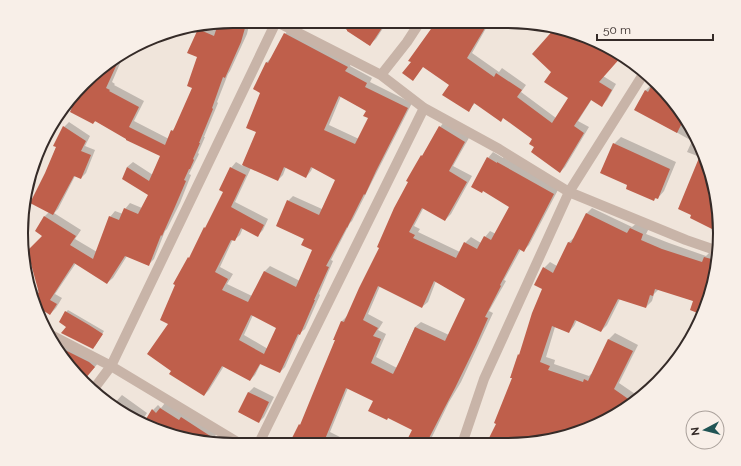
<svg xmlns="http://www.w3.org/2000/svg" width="741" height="466" font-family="Raleway,sans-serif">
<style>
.shadow{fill:#0003;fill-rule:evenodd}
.building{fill:#bf5f4b;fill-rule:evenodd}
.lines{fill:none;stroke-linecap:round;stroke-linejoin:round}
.minor{stroke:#c8b4a8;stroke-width:10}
.rim{fill:none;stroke:#352b28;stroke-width:2}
</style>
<rect width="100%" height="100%" fill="#f0e5db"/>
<path class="shadow" d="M233,21H250L247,34L230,71L228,74L217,102L218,103L204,137H205L198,153L199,154L189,174L191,175L180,203L167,229L165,231L154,259L148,265L127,256L113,278L107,283L76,263L55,294L62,298L56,308L50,314L36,306L33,297L38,289L44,235L37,231L45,216L49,212L46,173L64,127L69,122L90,136L85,146L95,150L86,173L81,178L75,176L58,209L54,213L81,230L75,239L97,252L110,217L115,211L123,214L125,209L130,203L142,208L149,194L127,167L133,162L153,175L161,155L128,139L96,121L93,123L77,97L81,88L115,57L125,52L112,82L115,84L114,85L144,101L134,121L169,139L172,131L176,127L193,88L198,57L188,52L199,29L202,26L208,25L217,29L219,23Z
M338,22H387L376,39L369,45Z
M437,22L489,23L472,53L499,72L502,68L526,85L521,92L556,118L569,98L553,71V32L545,25L589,37L603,76L616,84L607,100L602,105L592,99L578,121L589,127L565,167L560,172L536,147L533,139L504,117L475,103L469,110L451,85L423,66L412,62Z
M290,28L352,61L350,66L372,78L370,82L412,103L352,221L350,223L331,260L333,261L319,294L320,295L305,329L300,333L285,367L280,372L261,363L255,375L250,380L224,366L209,390L204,395L172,370L169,323L176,285L175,284L191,256L205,228L207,226L224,192L231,168L236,162L243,166L257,132L261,92L266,63L272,57L285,34ZM341,96L367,111L369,118L359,139L329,125ZM286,167L306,177L311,171L313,167L337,179L322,209L293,196L288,201L305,238L313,250L300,281L270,266L265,271L252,296L227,284L233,274L220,267L233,239L234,240L240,235L243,228L258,235L263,230L268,219L235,202L251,168L278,180L283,175ZM253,315L278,327L268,349L244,335Z
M652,84L653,85L654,84L692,127L718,206L717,230L691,217L693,215L700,157L687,152L692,141L635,109L645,91Z
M445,121L470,136L453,166L472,176L451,214L445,220L424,207L414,226L420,229L418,232L460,252L465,243L471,237L481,243L485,237L490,231L496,234L510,207L488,158L493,152L503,158V157L559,188L529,245L524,250L521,249L504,280L506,281L489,311L493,313L481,339L461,382L449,402L430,441L436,444H406L413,429L389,417L375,400L348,388L330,432L346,440L344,444H290L300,425L302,423L336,340L335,339L342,321L348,315L380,247L410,182L408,180L422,156L426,152L440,127ZM436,281L466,299L449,335L421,322L415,327L397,368L376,357L386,334L378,330L383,322L368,314L380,286L422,307L428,302Z
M621,137L676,162L664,191L658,198L657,197L654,200L628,185L614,144Z
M592,208L632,227L637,223L649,228L646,234L669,243L706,256L711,251L715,253L713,288L694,301L659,289L654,294L652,301L646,307L620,299L607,325L601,331L577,320L574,326L569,332L555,327L546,357L555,360L554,364L589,376L591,374L592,375L609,339L615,333L638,345L619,383L641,398L637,401L602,423L522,445L488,444L497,423L513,378L519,355L520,354L544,288V268L550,262L557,266L569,242L576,236L586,214Z
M68,310L104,331L95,346L68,326L66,312Z
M50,337L99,362L84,380L57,351Z
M254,387L274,397L264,417L259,422L239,412L249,392Z
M122,395L147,413L141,422L112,406Z
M165,403L217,433L211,443H206L156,430L153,410L158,405L161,408Z"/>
<path class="building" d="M233,21H247L241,42L225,78L223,77L212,108L213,109L199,143H200L193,159L194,160L190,169H189L184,180L186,181L174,209L162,236L161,235L149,266L125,256L107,284L74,263L50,300L57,304L50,315L44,311L43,312L37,307L28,288V286L39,293L28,253L29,249L42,236L35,231L44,216L76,236L70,245L93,259L109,216L119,220L124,208L138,214L148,195L122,179L127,167L149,181L160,156L126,140V139L95,121L93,124L70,112L76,98H75L79,91L115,57L122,53L106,88L110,90L109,91L139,107L129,127L165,145L171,130L173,131L192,88L187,86L197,57L187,53L198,29L214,36L218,24Z
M336,22H386L370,46L347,31V30Z
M436,22L488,23L467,58L494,77L496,73L522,90L517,97L552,123L568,98L544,82L551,72L532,54L555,28L589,37L622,56L599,82L612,90L602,107L591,100L574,126L584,133L560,173L531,152L534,147L529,144L532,139L503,118L501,122L474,103L469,112L442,95L449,85L423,67L413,81L402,73L411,62L408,61Z
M284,33L348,67L345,71L367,83L365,87L408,108L376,171L365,195L364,194L347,228V227L326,266L329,267L314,300H315L300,335L298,334L280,373L260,364L250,381L222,366L204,396L169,374L171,371L147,354L168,324L160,320L175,285L173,284L188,257L189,258L204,227L205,228L223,192L219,190L230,167L246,175L231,207L264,225L258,237L241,228L235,241L231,240L215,272L228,279L222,290L248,302L264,271L296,287L312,250L301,245L304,239L276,226L287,200L319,215L335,180L311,167L306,178L284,167L278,181L242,165L256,132L246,128L260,93L253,89L266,62L268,63ZM339,96L366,111L363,116L368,118L355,144L324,130ZM251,315L276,328L264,354L239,340Z
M653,83L684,119L677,133L634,110L645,90L648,92Z
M63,126L86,141L81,151L91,155L81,179L74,176L53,215L30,203L45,173L56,147L53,146Z
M439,126L465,142L449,171L467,182L445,221L422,208L409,232L415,235L413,238L456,258L464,242L477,249L484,236L491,240L509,207L483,191L482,193L471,187L487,157L497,163V162L554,194L524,252L519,249L500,285L501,286L485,317L488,318L476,345L455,388L445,407L426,444H405L412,430L388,418L387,420L368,411L373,401L346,388L323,444H289L299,424L300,425L320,376L335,340H333L341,321L344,322L359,288L379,248L377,247L394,208L408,182L406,181L421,155L422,156ZM434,281L465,299L445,341L415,327L400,360L393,374L371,363L381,339L373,336L378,328L363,320L378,286L422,308Z
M613,143L670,169L658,199L655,198L654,201L626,189L627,185L600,173Z
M701,153L718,206L716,231L690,218L691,215L678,209Z
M586,213L627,233L630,228L643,234L641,240L662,249L702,262L704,257L715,260L713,288L700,314L690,310L693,301L655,289L653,296L650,295L646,308L618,299L601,332L575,320L569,333L552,326L540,362L550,366L548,370L583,382L584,379L588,381L608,339L633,351L614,389L634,403L602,423L522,445L486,444L496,424L494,423L512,378H510L518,354L519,355L532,313L542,289L534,285L543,267L553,273L568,242L571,243Z
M65,311L89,325L103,334L93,349L61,333L66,327L59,322Z
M53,344L89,362L95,367L84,380L57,351Z
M248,392L269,402L259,423L238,412Z
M160,408L179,420L181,417L221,443H206L152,429L143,424L152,409L156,413Z"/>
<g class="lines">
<path class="minor" d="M275,21L381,75L424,108L499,149L569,192L686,240L715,250
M381,75L407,42L420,22
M49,334L111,366L239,443
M93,390L111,366L276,22
M259,443L424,108
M462,444L484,379L569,192L644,73"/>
</g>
<path d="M0 0H741V466H0ZM233 28H508A205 205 0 0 1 713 233V233A205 205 0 0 1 508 438H233A205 205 0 0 1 28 233V233A205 205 0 0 1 233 28Z" fill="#f8efe8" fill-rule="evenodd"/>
<path class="rim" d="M233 28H508A205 205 0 0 1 713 233V233A205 205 0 0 1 508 438H233A205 205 0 0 1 28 233V233A205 205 0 0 1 233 28Z"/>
<g transform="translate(705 430) rotate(263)"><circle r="19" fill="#f8efe8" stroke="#aaa19b"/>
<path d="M0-3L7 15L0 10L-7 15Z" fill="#205454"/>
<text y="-6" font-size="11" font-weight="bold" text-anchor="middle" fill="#352b28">N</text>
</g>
<path d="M597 34v6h116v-6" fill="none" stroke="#352b28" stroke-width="2"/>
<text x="603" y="34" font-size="12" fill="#352b28" stroke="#f8efe8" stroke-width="3" paint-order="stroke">50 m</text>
</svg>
